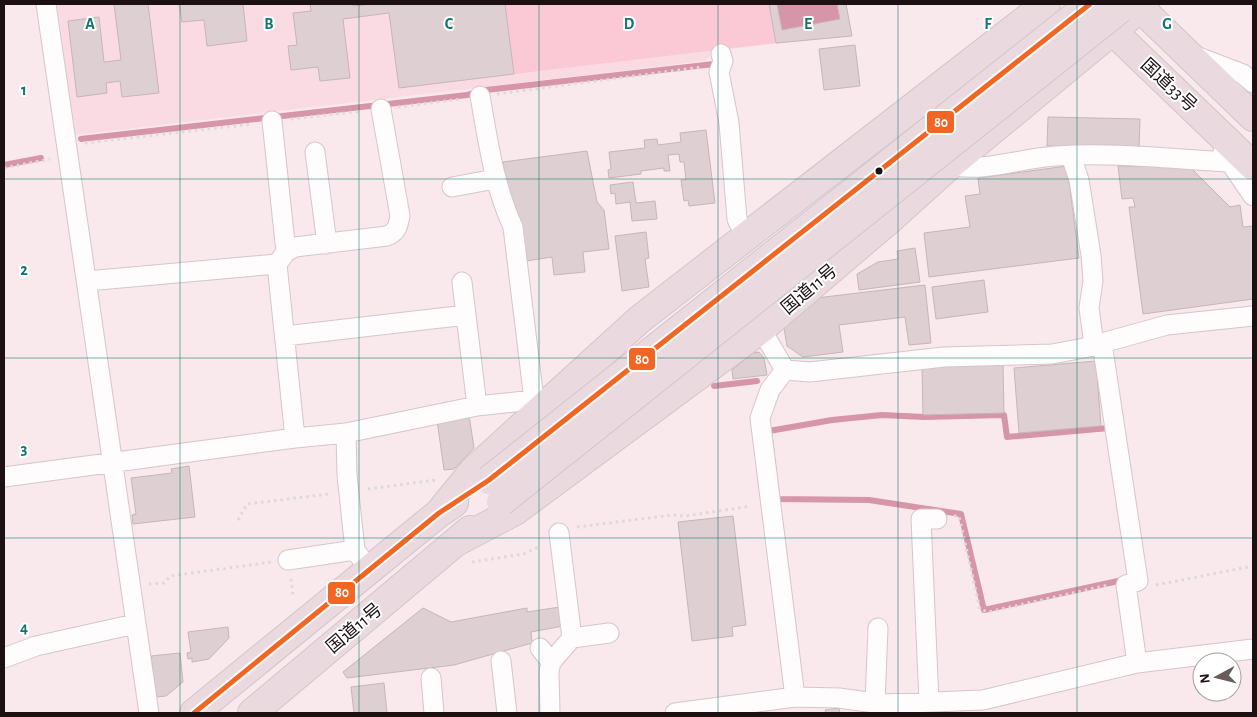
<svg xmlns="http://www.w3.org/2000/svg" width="1257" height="717" font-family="'Alegreya Sans','Noto Sans JP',sans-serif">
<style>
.built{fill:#fbdbe3}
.green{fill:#fbc9d6}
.water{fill:#d695a8}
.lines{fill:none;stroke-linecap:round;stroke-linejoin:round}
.stream{stroke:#d695a8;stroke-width:6}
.building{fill:#decfd3;stroke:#c4b6b9}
.minor-casing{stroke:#d5c6ca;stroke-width:21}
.trunk-casing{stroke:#cfc7c9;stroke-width:30}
.path{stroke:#ddd9d9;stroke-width:3;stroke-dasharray:2.5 4;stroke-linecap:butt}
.minor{stroke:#fefcfc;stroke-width:19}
.trunk{stroke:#eadadf;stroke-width:28}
.trunk-bridge-casing{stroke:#cfc7c9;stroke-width:30;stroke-linecap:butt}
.trunk-bridge{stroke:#eadadf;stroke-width:28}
.bus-1-casing{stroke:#fff;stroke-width:9}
.bus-1{stroke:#f26522;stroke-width:5}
.grid{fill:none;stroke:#0f766e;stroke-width:1;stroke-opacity:0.55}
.bus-dot{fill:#1c1013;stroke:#fff;stroke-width:2}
.labels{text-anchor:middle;stroke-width:4;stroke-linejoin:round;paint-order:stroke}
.street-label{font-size:18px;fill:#1c1013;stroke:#fff}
.grid-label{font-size:16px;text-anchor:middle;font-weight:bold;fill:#0f766e;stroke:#fff;stroke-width:4;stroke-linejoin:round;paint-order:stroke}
.line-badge{stroke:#fff;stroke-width:2}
.badge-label{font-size:14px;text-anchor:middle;font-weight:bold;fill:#fff}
</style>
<rect width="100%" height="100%" fill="#f9e8ec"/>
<path class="built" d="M57,4H846L852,36L717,50L705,61L75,135Z"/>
<path class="green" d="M505,4H769L776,43L514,74Z"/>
<path class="water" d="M777,4H837L840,19L782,30Z"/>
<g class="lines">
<path class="stream" d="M81,139L467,95L486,90L714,64
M4,165L41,158
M714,386L757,381
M882,415L924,417L1004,415L1007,437L1109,428L1132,578L984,610L961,514L869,500L777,499L769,431L832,420Z"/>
</g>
<path class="building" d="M114,4H148L159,93L122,97L120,81L106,83L107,93L77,97L68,21L99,17L104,62L121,60Z
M179,4H243L247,41L207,46L204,20L182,22Z
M310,4H353V6L373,4H505L514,74L399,88L389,13L343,19L350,78L320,81L318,67L291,70L288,46L297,45L293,13L311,11Z
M769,4H777L782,30L840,19L837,4H846L852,36L776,43Z
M855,45L860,86L824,90L819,49Z
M1048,117L1140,119L1139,148L1047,146Z
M706,130L715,203L689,206L688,200L684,201L681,180H686L684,162H680L679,154L668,155L670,171H664V168L641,171V174L609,178L608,170L611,169L609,152L645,148L644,140L657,139L658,145L681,142L680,133Z
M587,151L597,202L604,210L609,249L583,252L585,272L554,275L552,257L526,261L508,201L503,162Z
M1067,166L1079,258L929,277L924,233L970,227L965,196L980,194L978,178Z
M1118,166H1189L1230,207L1240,205L1243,227L1253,226V299L1143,314L1129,207H1135L1133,198L1122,199Z
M633,182L636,203L655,201L657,219L632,221L630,202L616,204L615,193L611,194L610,185Z
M646,232L649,258L645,259L649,287L622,291L615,236Z
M915,248L920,282L859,290L857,274L878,262L898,259L897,251Z
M984,280L988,312L936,319L932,287Z
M925,285L931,343L909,345L905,317L839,325L843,352L803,357L787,346L784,328L816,298Z
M759,352L764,358L767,375L733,379L732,370L753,353Z
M1096,361L1101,426L1019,433L1014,368Z
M1003,365L1004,413L923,415L922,367Z
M469,415L474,448L454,469L444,470L437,420Z
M189,466L195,517L133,524L132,515L136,514L131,478L172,473L171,469Z
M733,516L746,625L732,627L733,636L692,641L678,522Z
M560,607L563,626L531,632L532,643L454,665L347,678L343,672L423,608L451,622L527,608V612Z
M228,627L229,638L209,659L192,662V658L188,659L187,653L191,652L188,632Z
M180,653L183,682L166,696L156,697L151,656Z
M384,683L387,713H354L351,687Z
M839,708L840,713H826L825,710Z"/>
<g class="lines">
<g class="minor-casing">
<path id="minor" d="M46,4L149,713
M721,54L723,61L719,72L729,123L737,219L746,238
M1196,56L1243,74L1253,83
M480,96C488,141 494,186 513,227L534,400
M272,121L286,252
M315,152L327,244
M1223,152L1253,196
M1071,156L1079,180L1091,255L1093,281L1089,308L1094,345
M950,165C985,173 1020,158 1056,156C1113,152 1171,159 1228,162
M452,187L495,179
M277,264L286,252L295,247L387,236C397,232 398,226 400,216L381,109
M87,281L277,264L295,438
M462,282L477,406
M761,329L785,370L810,372L944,357L1052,354L1084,348L1167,325L1253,316
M285,336L466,315
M1102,343L1138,581L1126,585L1137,663
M785,370L770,390L760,418L795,697
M346,433L347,475L355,550L370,571
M4,477L295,438L346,433L477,406L534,400L541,409
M288,560L355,550
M572,638L609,633
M540,648L551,662
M4,658L36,646L135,624
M501,661L507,713
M431,678L434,713
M929,702L921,519H937
M875,703L878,628
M550,713L549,672L551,662L572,638L559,533
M675,713L795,697L839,698L882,704L983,700L1137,663L1253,649"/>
</g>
<g class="trunk-casing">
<path id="trunk" d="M1136,4L1253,117
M1099,18L1253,166
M439,513L474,470L640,319L1046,4
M456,542L515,511L761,329L889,220L950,165L1145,4
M194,713L439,513L454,503
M252,713L470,530"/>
</g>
<path class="path" d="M497,94L702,67
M398,107L461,99
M291,119L362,111
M85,143L253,124
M4,168L50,159
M368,489L436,480
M954,516H959L980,609L988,612L1108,585
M238,520L247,504L329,494
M577,527L672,515L685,516L751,506
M472,562L524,554L541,546
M291,579L293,596
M149,584L164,583L170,576L272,562
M1156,585L1253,566"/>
<use href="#minor" class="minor"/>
<use href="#trunk" class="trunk"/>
<g class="trunk-bridge-casing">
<path id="trunk-bridge" d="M489,480L1090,4
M501,502L1120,9"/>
</g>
<use href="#trunk-bridge" class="trunk-bridge"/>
<g class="bus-1-casing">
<path id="bus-1" d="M194,713L439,513L489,480L1090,4"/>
</g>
<use href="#bus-1" class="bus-1"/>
</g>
<path class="grid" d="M180,4V713M359,4V713M539,4V713M718,4V713M898,4V713M1077,4V713M4,179H1253M4,358H1253M4,538H1253"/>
<circle class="bus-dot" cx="879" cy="171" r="4.5"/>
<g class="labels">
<g class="street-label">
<text transform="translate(1169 85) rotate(43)" y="6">国道33号</text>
<text transform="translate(809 289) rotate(-40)" y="6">国道11号</text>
<text transform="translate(354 628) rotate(-40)" y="6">国道11号</text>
</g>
</g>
<g class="grid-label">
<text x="90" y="29">A</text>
<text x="269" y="29">B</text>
<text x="449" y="29">C</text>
<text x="629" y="29">D</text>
<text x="808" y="29">E</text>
<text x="988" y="29">F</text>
<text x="1167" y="29">G</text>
<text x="24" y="95">1</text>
<text x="24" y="275">2</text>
<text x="24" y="454">3</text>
<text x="24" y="633">4</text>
</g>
<g class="line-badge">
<rect x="926" y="110" width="29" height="24" rx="5" fill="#f26522"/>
<rect x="628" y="347" width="28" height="24" rx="5" fill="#f26522"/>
<rect x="327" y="581" width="29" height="24" rx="5" fill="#f26522"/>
</g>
<g class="badge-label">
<text x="941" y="127">80</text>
<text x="642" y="364">80</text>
<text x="342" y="597">80</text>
</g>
<rect width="1257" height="717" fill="none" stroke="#1c1013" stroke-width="10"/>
<g transform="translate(1217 677) rotate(263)"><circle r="24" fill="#ffffff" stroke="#a49fa1"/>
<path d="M0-4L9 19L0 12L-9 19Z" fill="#695c5f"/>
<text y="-8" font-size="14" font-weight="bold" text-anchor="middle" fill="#1c1013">N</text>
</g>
</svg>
